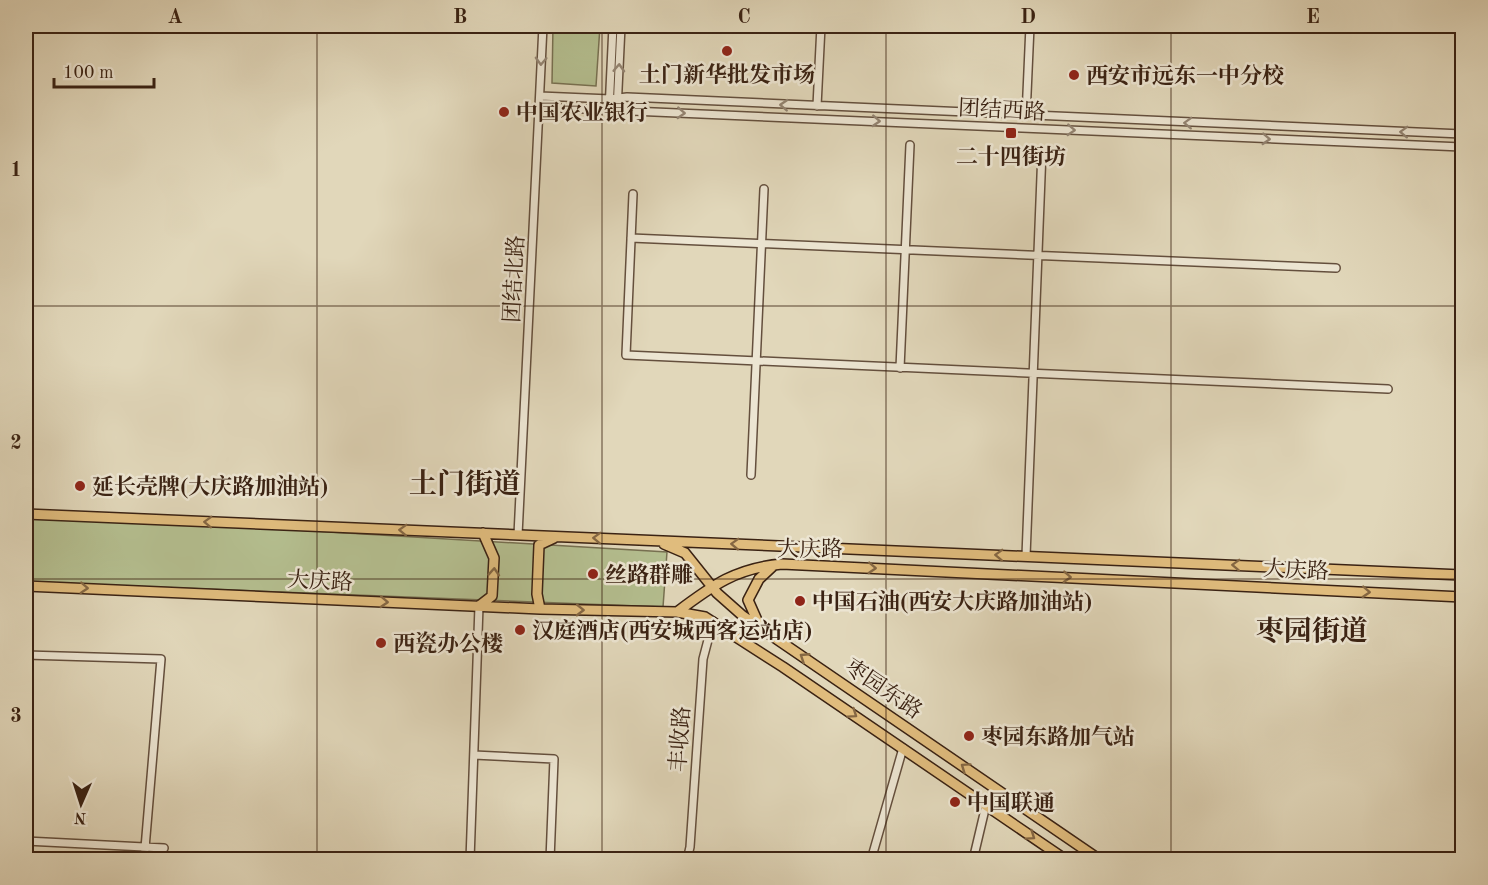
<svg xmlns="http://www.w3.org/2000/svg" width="1488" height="885" font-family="'Old Standard TT','Noto Serif SC',serif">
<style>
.green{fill:#b4be8f;stroke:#777051;stroke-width:1.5}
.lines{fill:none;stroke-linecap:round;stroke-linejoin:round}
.minor-casing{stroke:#644f3d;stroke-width:10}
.major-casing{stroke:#3a2213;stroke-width:12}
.minor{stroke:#ece5d2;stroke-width:7}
.major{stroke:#e0bc7d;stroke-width:9}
.oneway{stroke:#938472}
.oneway2{stroke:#856743}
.grid{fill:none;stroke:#3a2213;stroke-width:1.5;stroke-opacity:0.55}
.poi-dot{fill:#8f2418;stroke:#ece5d2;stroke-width:2}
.labels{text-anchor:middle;stroke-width:5;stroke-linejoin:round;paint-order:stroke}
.poi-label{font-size:22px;font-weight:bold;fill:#3a2213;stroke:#ece5d2;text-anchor:start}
.street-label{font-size:22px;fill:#3a2213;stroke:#ece5d2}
.district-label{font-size:28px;font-weight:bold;fill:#3a2213;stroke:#ece5d2}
.neatline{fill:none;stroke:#3a2213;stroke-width:2}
.grid-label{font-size:20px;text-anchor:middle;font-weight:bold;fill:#3a2213}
</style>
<rect width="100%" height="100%" fill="#e1d7ba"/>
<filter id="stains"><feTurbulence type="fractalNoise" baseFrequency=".00333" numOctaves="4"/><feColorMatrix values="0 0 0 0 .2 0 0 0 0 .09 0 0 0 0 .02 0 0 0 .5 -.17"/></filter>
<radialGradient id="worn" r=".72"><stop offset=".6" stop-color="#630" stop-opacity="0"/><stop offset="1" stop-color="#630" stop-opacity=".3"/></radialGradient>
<path class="green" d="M553,26H600L596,86L552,83Z
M26,514L667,552L663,607L26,582Z"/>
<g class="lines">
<g class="minor-casing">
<path id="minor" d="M540,96L610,99L627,97L1462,134
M817,106L821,26
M539,107L1462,147
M609,110L613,26
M617,110L621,26
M1026,116L1030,26
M633,194L626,355L1388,389
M631,238L1336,268
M900,368L910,145
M751,475L764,189
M518,535L543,26
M1026,556L1042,151
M26,655L161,659L144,860
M474,755L554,759L550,860
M26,841L164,848
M470,860L479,606
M687,860L690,847L703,659L713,621
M871,860L903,748
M973,860L986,805"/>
</g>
<g class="major-casing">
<path id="major" d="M26,514L1462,575
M664,544L685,553L717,593L743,616L1100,860
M26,586L540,609L677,612L705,617L783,667L1066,860
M479,606L492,596L494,558L483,533
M540,609L537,594L539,545L554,538
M677,612C713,585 736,568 782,564L1462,597
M760,627L748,600L759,579L774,565"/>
</g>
<use href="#minor" class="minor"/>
<use href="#major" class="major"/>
</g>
<defs><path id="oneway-chevron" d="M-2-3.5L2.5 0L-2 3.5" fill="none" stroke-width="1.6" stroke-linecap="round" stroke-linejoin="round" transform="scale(1.5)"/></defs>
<g class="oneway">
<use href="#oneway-chevron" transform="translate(541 61) rotate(92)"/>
<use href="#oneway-chevron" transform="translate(619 68) rotate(-87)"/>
<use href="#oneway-chevron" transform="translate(784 105) rotate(-177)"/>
<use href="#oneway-chevron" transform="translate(681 113) rotate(3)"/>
<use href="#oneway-chevron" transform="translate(876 121) rotate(3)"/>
<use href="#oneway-chevron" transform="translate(1188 123) rotate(-178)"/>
<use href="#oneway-chevron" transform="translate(1071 130) rotate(3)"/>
<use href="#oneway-chevron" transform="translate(1404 132) rotate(-178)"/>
<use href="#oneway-chevron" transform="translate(1266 139) rotate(3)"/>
</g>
<g class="oneway2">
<use href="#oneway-chevron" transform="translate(208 522) rotate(-178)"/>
<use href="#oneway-chevron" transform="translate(403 530) rotate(-178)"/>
<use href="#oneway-chevron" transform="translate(597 538) rotate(-178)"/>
<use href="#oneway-chevron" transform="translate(735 544) rotate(-178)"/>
<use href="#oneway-chevron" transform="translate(999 555) rotate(-178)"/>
<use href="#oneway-chevron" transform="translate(1236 565) rotate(-178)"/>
<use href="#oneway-chevron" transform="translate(872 568) rotate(3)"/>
<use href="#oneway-chevron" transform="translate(494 572) rotate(-86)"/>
<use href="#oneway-chevron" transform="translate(1067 577) rotate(3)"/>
<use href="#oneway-chevron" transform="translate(84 588) rotate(3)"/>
<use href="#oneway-chevron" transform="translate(1366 592) rotate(3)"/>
<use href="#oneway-chevron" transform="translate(384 602) rotate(3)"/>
<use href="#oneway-chevron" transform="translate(580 610) rotate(1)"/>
<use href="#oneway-chevron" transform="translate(804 657) rotate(-147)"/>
<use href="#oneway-chevron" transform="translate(853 714) rotate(34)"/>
<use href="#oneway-chevron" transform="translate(965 767) rotate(-145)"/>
<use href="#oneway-chevron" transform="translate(1031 836) rotate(34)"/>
</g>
<path class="grid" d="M317,26V860M602,26V860M886,26V860M1171,26V860M26,306H1462M26,579H1462"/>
<g class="poi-dot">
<circle cx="727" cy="51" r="6"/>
<circle cx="1074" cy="75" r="6"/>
<circle cx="504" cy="112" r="6"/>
<rect x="1005" y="127" width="12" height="12" rx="3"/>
<circle cx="80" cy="486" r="6"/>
<circle cx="593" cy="574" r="6"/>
<circle cx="800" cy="601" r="6"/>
<circle cx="520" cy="630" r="6"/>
<circle cx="381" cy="643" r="6"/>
<circle cx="969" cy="736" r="6"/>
<circle cx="955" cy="802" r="6"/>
</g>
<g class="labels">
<g class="poi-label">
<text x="727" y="82" text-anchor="middle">土门新华批发市场</text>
<text x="1086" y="83">西安市远东一中分校</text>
<text x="516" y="120">中国农业银行</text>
<text x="1011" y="164" text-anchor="middle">二十四街坊</text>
<text x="92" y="494">延长壳牌(大庆路加油站)</text>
<text x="605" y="582">丝路群雕</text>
<text x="812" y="609">中国石油(西安大庆路加油站)</text>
<text x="532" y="638">汉庭酒店(西安城西客运站店)</text>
<text x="393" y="651">西瓷办公楼</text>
<text x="981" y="744">枣园东路加气站</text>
<text x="967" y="810">中国联通</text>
</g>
<g class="street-label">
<text transform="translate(1002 109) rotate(3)" y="8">团结西路</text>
<text transform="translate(513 279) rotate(-87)" y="8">团结北路</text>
<text x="810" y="556">大庆路</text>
<text transform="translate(1296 569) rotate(3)" y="8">大庆路</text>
<text transform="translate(320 580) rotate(3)" y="8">大庆路</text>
<text transform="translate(884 688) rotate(34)" y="8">枣园东路</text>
<text transform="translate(679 739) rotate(-86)" y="8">丰收路</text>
</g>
<g class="district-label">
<text x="465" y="493">土门街道</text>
<text x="1312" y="640">枣园街道</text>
</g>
</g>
<rect width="1488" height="885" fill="none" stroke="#e1d7ba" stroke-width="66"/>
<g transform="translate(81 804) rotate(183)" stroke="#ece5d2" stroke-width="4.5" paint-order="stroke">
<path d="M0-4.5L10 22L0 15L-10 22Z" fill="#3a2213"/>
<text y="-9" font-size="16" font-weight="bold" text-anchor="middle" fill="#3a2213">N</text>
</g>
<path d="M54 78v9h100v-9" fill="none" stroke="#3a2213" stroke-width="3"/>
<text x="63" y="78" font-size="18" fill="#3a2213" stroke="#ece5d2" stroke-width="4.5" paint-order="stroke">100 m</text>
<rect x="33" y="33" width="1422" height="819" class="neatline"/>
<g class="grid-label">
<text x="175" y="23">A</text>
<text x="460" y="23">B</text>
<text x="744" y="23">C</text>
<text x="1028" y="23">D</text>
<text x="1313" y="23">E</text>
<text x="16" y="176">1</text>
<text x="16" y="449">2</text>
<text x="16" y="722">3</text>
</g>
<rect width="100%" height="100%" filter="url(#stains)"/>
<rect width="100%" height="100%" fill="url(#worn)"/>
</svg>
